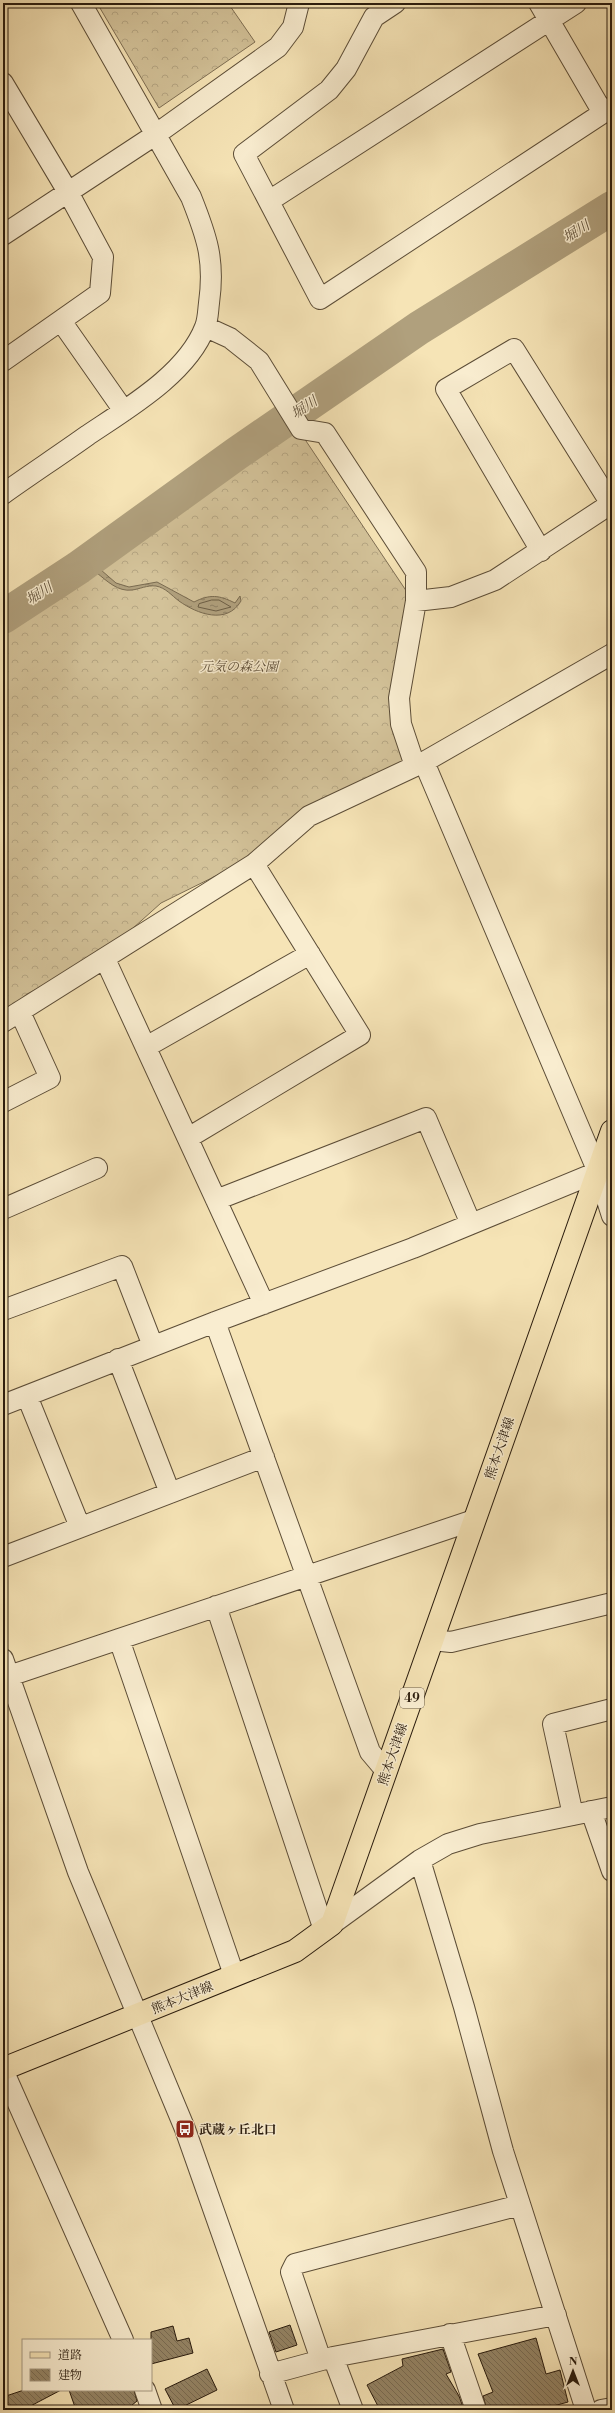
<svg xmlns="http://www.w3.org/2000/svg" width="615" height="2413" font-family="'Libre Bodoni','Noto Serif JP',serif">
<style>
.forest{fill:url(#forest-crowns);stroke:#7e6e53}
.water{fill:url(#water-ripples);stroke:#7a6b50}
.lines{fill:none;stroke-linecap:round;stroke-linejoin:round}
.shore{stroke:#6c5e45;stroke-width:1}
.river{stroke:#b0a07d;stroke-width:34}
.building{fill:url(#building-back-hatch);stroke:#291b0d}
.minor-casing{stroke:#5c4d37;stroke-width:22}
.major-casing{stroke:#291b0d;stroke-width:24}
.minor{stroke:#f9edd0;stroke-width:20}
.major{stroke:#f6e4b6;stroke-width:22}
.labels{text-anchor:middle;stroke-width:3;stroke-linejoin:round;paint-order:stroke}
.shield{fill:#f9edd0;stroke:#675a48;stroke-width:1}
.shield-label{font-size:12px;font-weight:bold;fill:#291b0d}
.park-label{font-size:13px;font-style:italic;fill:#5c4d37;stroke:#f9edd0}
.street-label{font-size:13px;fill:#291b0d;stroke:#f9edd0}
.poi-label{font-size:13px;font-weight:bold;fill:#291b0d;stroke:#f9edd0;text-anchor:start}
.water-label{font-size:14px;font-style:italic;fill:#5f503a;stroke:#f9edd0}
</style>
<defs>
<pattern id="forest-crowns" width="20" height="18" patternUnits="userSpaceOnUse"><rect width="20" height="18" fill="#d3c299"/><path d="M2 6a3 3 0 1 1 6 0M12 15a3 3 0 1 1 6 0" fill="none" stroke="#b5a683"/></pattern>
<pattern id="water-ripples" width="26" height="14" patternUnits="userSpaceOnUse"><rect width="26" height="14" fill="#b0a07d"/><path d="M2 4q2-2 4 0t4 0M15 11q2-2 4 0t4 0" fill="none" stroke="#8f8265"/></pattern>
<pattern id="building-back-hatch" width="6" height="6" patternUnits="userSpaceOnUse"><rect width="6" height="6" fill="#948465"/><path d="M-1 5l2 2M0 0l6 6M5-1l2 2" fill="none" stroke="#796b52"/></pattern>
</defs>
<rect width="100%" height="100%" fill="#f6e4b6"/>
<filter id="stains"><feTurbulence type="fractalNoise" baseFrequency=".005" numOctaves="4"/><feColorMatrix values="0 0 0 0 .2 0 0 0 0 .09 0 0 0 0 .02 0 0 0 .5 -.17"/></filter>
<radialGradient id="worn" r=".72"><stop offset=".6" stop-color="#630" stop-opacity="0"/><stop offset="1" stop-color="#630" stop-opacity=".3"/></radialGradient>
<path class="forest" d="M97,3H228L255,42L159,108Z
M296,426L413,601L396,698L410,763L240,864L161,903L103,955L27,994L3,1014V633L82,584L192,500Z"/>
<path class="water" d="M101,570L116,583L129,587L157,582L194,602C210,594 219,595 235,603L240,596L241,601C227,625 197,614 179,601C171,595 166,588 156,586C147,585 140,589 132,590C118,592 107,581 97,573Z"/>
<g class="lines">
<path class="shore" d="M212,600H219L231,607L216,611L198,607L199,604Z"/>
<path class="river" d="M3,617L78,568L236,454L419,328L612,208"/>
</g>
<path class="building" d="M290,2325L297,2345L276,2352L269,2332Z
M173,2326L177,2341L189,2338L193,2353L151,2364V2332Z
M536,2338L546,2374L560,2370L568,2402L539,2410H487L483,2396L493,2392L478,2354Z
M443,2349L451,2372L446,2374L459,2396L464,2410H380L367,2385L403,2366L402,2359Z
M207,2369L217,2390L176,2410L165,2389Z
M24,2390H61L23,2410H3V2397Z
M69,2390H134L137,2401L126,2410H76Z"/>
<g class="lines">
<g class="minor-casing">
<path id="minor" d="M395,3L374,17L346,69L329,90L244,154L320,299L612,107
M539,3L603,113
M3,83L68,192L103,257L100,293L3,361
M269,201L576,3
M3,235L155,135L278,47L293,27L299,3
M61,321L124,411
M206,327L230,338L259,361L301,429L325,433L416,572V601
M3,494C31,474 60,455 88,435C128,408 187,374 205,327C208,320 208,311 209,303C215,260 207,237 191,197L81,3
M541,551L446,389L514,349L611,504
M424,762L598,1172L612,1216
M415,766L401,724L399,698L416,601L451,597L495,580L612,503
M105,959L264,1304
M3,1022L254,864L309,816L424,762L612,654
M146,1047L310,954
M3,1102L50,1078L20,1012
M188,1138L360,1035L254,864
M216,1200L426,1118L471,1224
M3,1209L97,1168
M3,1310L122,1266L153,1346
M215,1322L370,1752L386,1771
M118,1359L170,1493
M27,1396L80,1527
M3,1405L215,1322L413,1248L612,1166
M3,1557L264,1457
M216,1606L324,1930
M119,1639L234,1975
M432,1640L451,1642L612,1603
M3,1659L78,1872L185,2129L284,2410
M9,1676L474,1520
M591,1811L612,1871
M573,1815L553,1724L612,1709
M420,1860L464,2007L503,2151L586,2410
M332,1924L420,1860L448,1844L480,1834L612,1807
M3,2070L123,2340
M450,2334L476,2410
M333,2357L353,2410
M321,2360L291,2272L295,2264L520,2205
M270,2374L333,2357L556,2315
M145,2390L152,2410
M601,2410L612,2408"/>
</g>
<g class="major-casing">
<path id="major" d="M3,2069L295,1951L332,1924L612,1131"/>
</g>
<use href="#minor" class="minor"/>
<use href="#major" class="major"/>
</g>
<defs>
<g id="bus-square" transform="scale(1)"><rect x="-9" y="-9" width="18" height="18" rx="4" fill="#8f2418" stroke="#f9edd0"/><path d="M-5-6H5V4H4V6H2V4H-2V6H-4V4H-5ZM-3.5-4V0h7V-4ZM-3.5 1.2v1.5H-2V1.2ZM2 1.2v1.5H3.5V1.2Z" fill="#fff"/></g>
</defs>
<g fill-rule="evenodd">
<use href="#bus-square" x="185" y="2129"/>
</g>
<g class="labels">
<rect class="shield" x="400" y="1688" width="24" height="20" rx="3"/>
<g class="shield-label">
<text x="412" y="1702">49</text>
</g>
<g class="park-label">
<text x="239" y="671">元気の森公園</text>
</g>
<g class="street-label">
<text transform="translate(499 1448) rotate(-71)" y="5">熊本大津線</text>
<text transform="translate(392 1754) rotate(-71)" y="5">熊本大津線</text>
<text transform="translate(182 1997) rotate(-22)" y="5">熊本大津線</text>
</g>
<g class="poi-label">
<text x="199" y="2134">武蔵ヶ丘北口</text>
</g>
<g class="water-label">
<text transform="translate(576 231) rotate(-32)" y="5">堀川</text>
<text transform="translate(304 407) rotate(-34)" y="5">堀川</text>
<text transform="translate(39 593) rotate(-33)" y="5">堀川</text>
</g>
</g>
<rect width="615" height="2413" fill="none" stroke="#f6e4b6" stroke-width="16"/>
<rect x="4" y="4" width="607" height="2405" fill="none" stroke="#291b0d" stroke-width="2"/>
<rect x="8" y="8" width="599" height="2397" fill="none" stroke="#291b0d"/>
<rect x="22" y="2339" width="130" height="52" fill="#f9edd0" stroke="#a69982"/>
<rect x="30" y="2352" width="20" height="6" fill="#f6e4b6" stroke="#a69982"/>
<text x="58" y="2359" font-size="12" fill="#291b0d">道路</text>
<rect x="30" y="2369" width="20" height="12" fill="url(#building-back-hatch)" stroke="#a69982"/>
<text x="58" y="2379" font-size="12" fill="#291b0d">建物</text>
<g transform="translate(573 2371)" stroke="#f9edd0" stroke-width="3" paint-order="stroke">
<path d="M0-3L7 15L0 10L-7 15Z" fill="#291b0d"/>
<text y="-6" font-size="11" font-weight="bold" text-anchor="middle" fill="#291b0d">N</text>
</g>
<rect width="100%" height="100%" filter="url(#stains)"/>
<rect width="100%" height="100%" fill="url(#worn)"/>
</svg>
